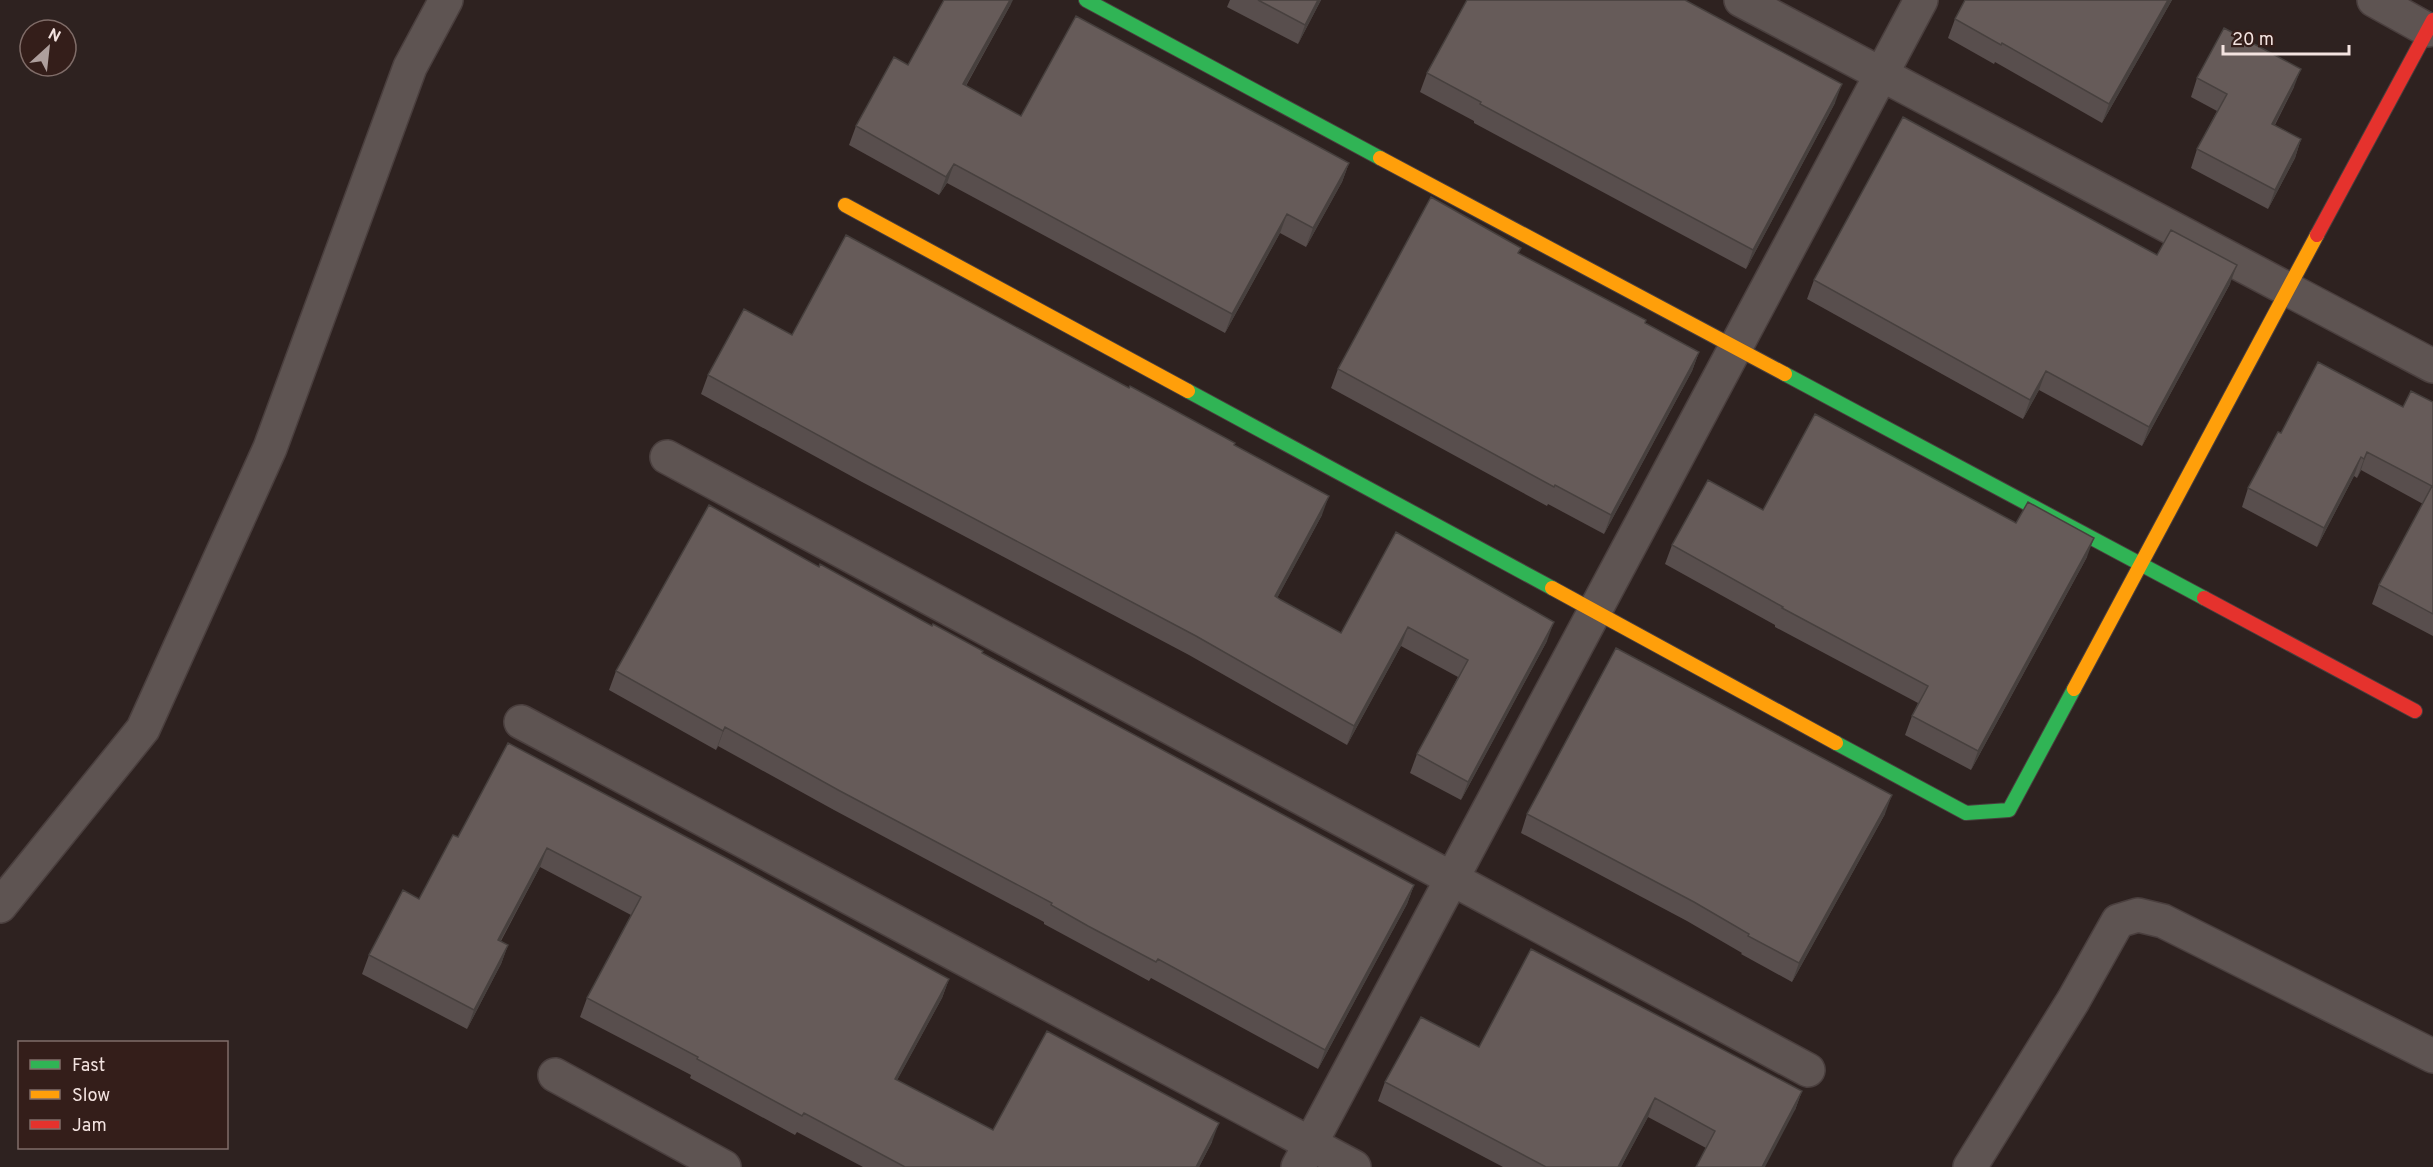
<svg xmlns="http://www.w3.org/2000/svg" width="2433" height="1167" font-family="Overpass,sans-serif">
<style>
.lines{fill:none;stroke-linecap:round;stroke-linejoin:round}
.street-casing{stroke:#4a3f3e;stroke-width:36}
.fast-casing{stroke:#4a3f3e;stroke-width:16}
.slow-casing{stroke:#4a3f3e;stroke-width:16}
.jam-casing{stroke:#4a3f3e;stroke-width:16}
.street{stroke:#5e5452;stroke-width:33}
.fast{stroke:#30b455;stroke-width:14}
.slow{stroke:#ff9f0a;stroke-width:14}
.jam{stroke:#e5322d;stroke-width:14}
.wall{fill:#584e4d}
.shaded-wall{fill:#47403e}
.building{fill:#665b59;stroke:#47403e;stroke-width:1.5}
</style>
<rect width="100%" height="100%" fill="#2e2220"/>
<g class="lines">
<g class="street-casing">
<path id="street" d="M1741,0L2433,366
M2374,0L2428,30
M667,457L1808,1070
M521,722L1354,1167
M0,906L143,729L270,448L410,67L446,0
M555,1075L724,1167
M1298,1167L1921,0
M1970,1167L2073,1001L2118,921L2138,915L2163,921L2433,1056"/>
</g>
<g class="fast-casing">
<path id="fast" d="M1086,0L1380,158
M1785,374L2204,598
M1188,391L1552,588
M1836,743L1966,813L2009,810L2074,689"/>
</g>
<g class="slow-casing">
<path id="slow" d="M1380,158L1785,374
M845,205L1188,391
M1552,588L1836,743
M2074,689L2317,235"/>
</g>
<g class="jam-casing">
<path id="jam" d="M2317,235L2433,20
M2204,598L2415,711"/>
</g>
<use href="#street" class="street"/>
<use href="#fast" class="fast"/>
<use href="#slow" class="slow"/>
<use href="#jam" class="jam"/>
</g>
<path class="wall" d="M1230,0H1321L1298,44L1227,7Z
M2172,0L2102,123L1995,62L1994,64L1948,38L1955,19Z
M1011,4L966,86L1021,116L1349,163L1342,182L1306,247L1280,233L1225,333L947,183L939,195L849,145L856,126L908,65Z
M1427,73L1835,103L1746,269L1474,123V121L1420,92Z
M2197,78L2294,87L2275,125L2301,139L2295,158L2268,209L2191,168L2197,149L2217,111L2191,97Z
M1519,254L1699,352L1692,371L1604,534L1548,504L1547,506L1331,388L1338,369Z
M2157,255L2230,284L2142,446L2039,390L2023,419L1807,299L1814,280Z
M792,335L1235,445L1322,515L1277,598L1341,633L1396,532L1547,641L1461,800L1410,773L1417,754L1458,677L1401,646L1347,745L1189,655L862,482L701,394L708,375Z
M2433,402V636L2372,604L2379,585L2423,504L2361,470L2357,478L2354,476L2317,547L2242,507L2248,488L2281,433L2403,407Z
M1763,510L2016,523L2087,557L1971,770L1905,735L1912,716L1918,703L1775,627V625L1665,564L1672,545Z
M819,567L983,653L1414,885L1407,904L1318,1069L1151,978L1149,981L1081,944L1044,924V922L834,810L718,746L716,750L609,690L616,671Z
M508,743L949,979L942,998L897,1080L993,1130L1212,1142L1199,1167H863L797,1132L795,1135L690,1078L691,1075L580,1017L587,998L631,915L540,867L501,941L508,945L501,964L467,1029L362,974L369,955L419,899L458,837Z
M1527,814H1885L1792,982L1741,954L1742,953L1687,921L1521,833Z
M1479,1047L1802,1091L1795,1110L1706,1148L1648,1117L1621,1167H1503L1378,1101L1385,1082Z"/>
<path class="shaded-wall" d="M1010,0H1013L1011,4L956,103L963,84Z
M1318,0H1321L1298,44L1305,25Z
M2168,0H2172L2102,123L2109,104Z
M2301,69L2294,87L2265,143L2272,124Z
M1842,84L1835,103L1746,269L1753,250Z
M2301,139L2295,158L2268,209L2275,190Z
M1349,163L1342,182L1306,247L1313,228Z
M954,164L947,183L939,195L946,177Z
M1287,214L1280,233L1225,333L1232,314Z
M2237,265L2230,284L2142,446L2149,427Z
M1699,352L1692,371L1604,534L1611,515Z
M2046,371L2039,390L2023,419L2030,400Z
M2367,452L2361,470L2357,478L2364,459Z
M2361,457L2354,476L2317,547L2324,528Z
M1329,496L1322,515L1268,615L1275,596Z
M2094,538L2087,557L1971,770L1978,751Z
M1554,622L1547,641L1461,800L1468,782Z
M1408,627L1401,646L1347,745L1354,726Z
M725,727L718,746L716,750L723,731Z
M1892,795L1885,814L1792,982L1799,963Z
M547,848L540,867L491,958L498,940Z
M1414,885L1407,904L1318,1069L1325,1050Z
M508,945L501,964L467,1029L474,1010Z
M949,979L942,998L888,1097L895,1079Z
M1802,1091L1795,1110L1765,1167H1762Z
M1655,1098L1648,1117L1621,1167H1618Z
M1219,1123L1212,1142L1199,1167H1196Z"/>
<path class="building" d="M944,0H1010L963,84L1021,116L1076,16L1349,163L1313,228L1287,214L1232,314L954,164L946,177L856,126L894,57L908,65Z
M1258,0H1318L1305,25Z
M1467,0H1685L1842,84L1753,250L1480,104L1481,102L1427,73Z
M1965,0H2168L2109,104L2002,43L2001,45L1955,19Z
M2224,28L2301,69L2272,124L2301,139L2275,190L2197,149L2227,94L2197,78Z
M1903,117L2157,255L2171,230L2237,265L2149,427L2046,371L2030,400L1814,280Z
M1431,197L1521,248L1518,253L1646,320L1645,323L1699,352L1611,515L1555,485L1554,487L1338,369Z
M846,235L1129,388L1130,386L1235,443L1234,445L1329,496L1275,596L1281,600L1341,633L1396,532L1554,622L1468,782L1417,754L1468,660L1408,627L1354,726L1196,636L869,463L708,375L744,309L792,335Z
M2318,362L2403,407L2411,391L2433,402V614L2379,585L2432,486L2367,452L2364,459L2361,457L2324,528L2248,488L2278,432L2281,433Z
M1815,414L2016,523L2028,502L2094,538L1978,751L1912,716L1928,686L1782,608L1783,607L1672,545L1708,480L1763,510Z
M709,505L819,567L820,564L932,626L933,624L983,651L982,653L1414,885L1325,1050L1158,959L1156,962L1088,926L1051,905L1052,903L840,791L725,727L723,731L616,671Z
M1616,648L1892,795L1799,963L1748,936L1749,934L1694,902L1527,814Z
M508,743L732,861L949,979L895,1079L993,1130L1047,1031L1219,1123L1196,1167H905L804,1113L802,1116L697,1059L698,1057L587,998L641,897L547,848L498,940L508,945L474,1010L369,955L403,890L419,899L453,835L458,837Z
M1531,949L1802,1091L1762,1167H1696L1715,1131L1655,1098L1618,1167H1546L1385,1082L1421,1017L1479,1047Z"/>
<rect x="18" y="1041" width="210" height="108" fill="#341e1a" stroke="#806d69" stroke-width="1.5"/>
<rect x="30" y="1060" width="30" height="9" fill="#30b455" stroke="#806d69" stroke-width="1.5"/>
<text x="72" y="1071" font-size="18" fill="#f3e3e0">Fast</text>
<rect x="30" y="1090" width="30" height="9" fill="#ff9f0a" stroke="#806d69" stroke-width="1.5"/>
<text x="72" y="1101" font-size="18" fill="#f3e3e0">Slow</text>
<rect x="30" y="1120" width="30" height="9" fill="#e5322d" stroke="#806d69" stroke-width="1.5"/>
<text x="72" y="1131" font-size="18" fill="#f3e3e0">Jam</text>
<g transform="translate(48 48) rotate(27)"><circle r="28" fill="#341e1a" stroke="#806d69" stroke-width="1.5"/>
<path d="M0-4.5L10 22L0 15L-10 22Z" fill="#ae9f9d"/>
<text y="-9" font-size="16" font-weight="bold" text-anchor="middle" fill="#f3e3e0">N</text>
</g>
<path d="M2223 45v9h126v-9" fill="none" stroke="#f3e3e0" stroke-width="3"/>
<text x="2232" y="45" font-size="18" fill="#f3e3e0" stroke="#341e1a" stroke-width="4.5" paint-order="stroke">20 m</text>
</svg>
